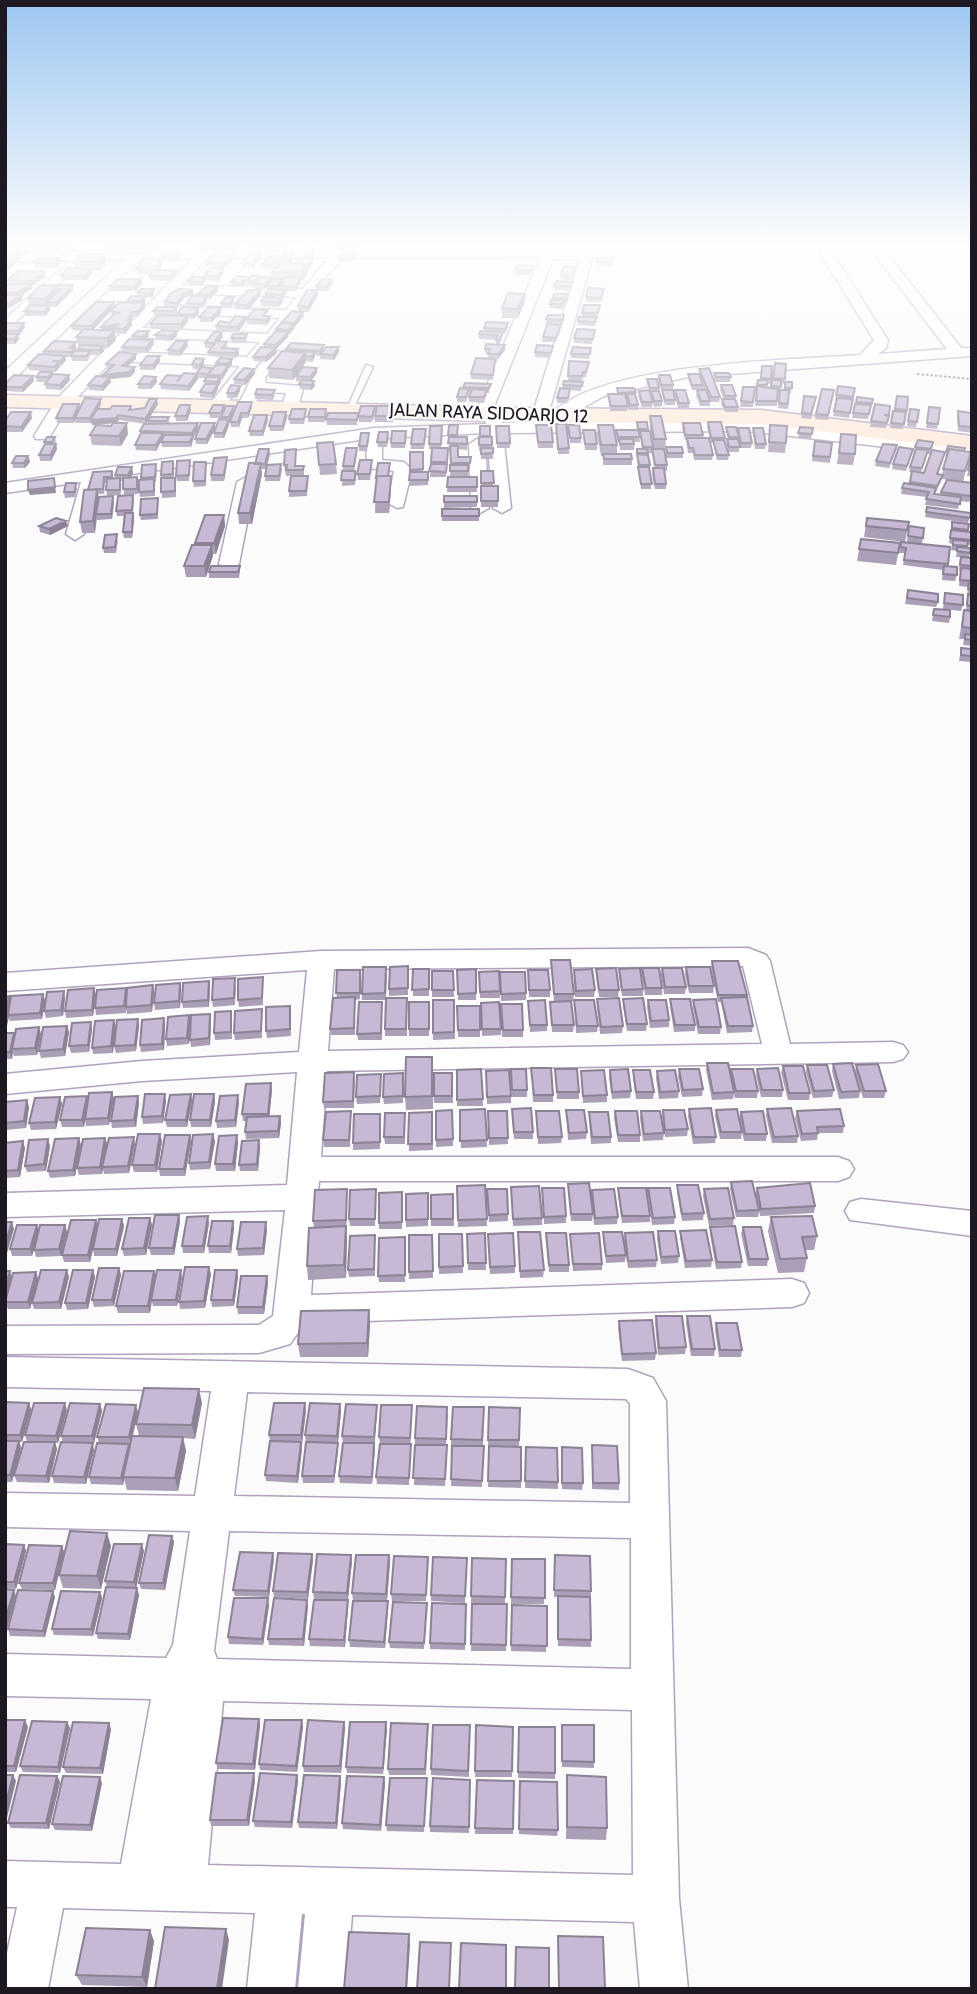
<svg xmlns="http://www.w3.org/2000/svg" width="977" height="1994" font-family="Cabin,sans-serif">
<style>
.lines{fill:none;stroke-linecap:round;stroke-linejoin:round}
.lane-casing{stroke:#b0a2be;stroke-width:3}
.street-casing{stroke:#b0a2be;stroke-width:3}
.secondary-casing{stroke:#b0a2be;stroke-width:3}
.path{stroke:#868388;stroke-width:2;stroke-dasharray:2.5 2;stroke-linecap:butt}
.lane{fill:#fff;fill-rule:evenodd}
.street{fill:#fff;fill-rule:evenodd}
.secondary{fill:#fee9d9;fill-rule:evenodd}
.wall{fill:#ab9fb7;fill-rule:evenodd}
.shaded-wall{fill:#8b8295}
.building{fill:#c7b9d5;stroke:#8b8295;stroke-width:2}
.labels{text-anchor:middle;stroke-width:5;stroke-linejoin:round;paint-order:stroke}
.far-street-label{font-size:18px;fill:#1d1822;stroke:#fbfbfb}
</style>
<rect width="100%" height="100%" fill="#fbfbfb"/>
<g class="lines">
<g class="lane-casing">
<path id="lane" d="M366,365L373,367L353,409L346,411Z"/>
</g>
<g class="street-casing">
<path id="street" d="M814,243H826L888,340L886,348L878,354L947,349L866,243H879L961,348H972V356L688,377L604,396L565,418L559,420L551,415C596,363 791,360 860,355L874,340Z
M317,244L323,249L591,252L593,255L548,415L542,422L746,421L972,447V457L746,431L503,433L511,508L502,513L493,508L487,433L382,438V460L404,462L412,470L403,507L397,508L388,503L394,471L367,468L366,439L99,479L84,534L75,540L66,534L81,482L5,493V483L374,428L486,424L485,418L475,414L540,258L342,257L223,408H211L209,405L240,366L112,361L69,406L48,439H36L34,436L57,399L193,258L140,259L10,383L5,385V371L125,259L86,260L5,331V319L71,260L5,261V253L310,249ZM329,257L303,289L182,285L207,258ZM553,259H580L533,413L523,422L502,423L501,414L493,409ZM175,293L297,297L286,310L163,305ZM156,313L280,318L267,334L142,328ZM134,337L260,342L247,357L120,352Z
M278,351L285,355L266,376L265,383L300,386L303,389L298,407L290,412L284,410L282,407L286,393L262,392L251,409H239L237,406C249,388 255,358 278,351Z
M477,439L485,444L489,508L480,513L471,508L469,444Z
M246,477L255,482L239,564L229,570L219,564L237,482Z
M748,948L766,955L770,961L790,1044L893,1042L903,1045L908,1052L903,1059L893,1062L327,1071L321,1157H838L849,1161L854,1169L849,1177L838,1181H319L311,1295L792,1279L804,1283L809,1293L804,1303L792,1307L305,1323L290,1344L259,1353L5,1354V1326L259,1325L273,1316L285,1210L5,1217V1193L287,1185L297,1072L142,1081L5,1094V1074L142,1061L299,1052L307,970L5,991V973L321,951ZM743,966L762,1044L328,1051L334,969Z
M861,1199L972,1211V1236L850,1220L845,1211L850,1202Z
M5,1357L628,1369L653,1378L666,1401L679,1899L688,1989H640L634,1922L352,1915L346,1989H298L305,1914H302L295,1989H247L255,1913L63,1908L48,1989H5V1962L17,1907H5V1861L121,1864L151,1699L5,1696V1654L166,1658L173,1645L190,1531L5,1527V1493L195,1496L211,1391L5,1387ZM247,1392L626,1399L630,1404V1503L234,1496ZM229,1531L631,1538V1669L217,1659L214,1651ZM223,1701L632,1710L633,1875L208,1865Z"/>
</g>
<g class="secondary-casing">
<path id="secondary" d="M5,395L520,408L761,410L972,436V450L761,424L520,422L5,407Z"/>
</g>
<path class="path" d="M917,374L972,379"/>
<use href="#lane" class="lane"/>
<use href="#street" class="street"/>
<use href="#secondary" class="secondary"/>
</g>
<path class="wall" d="M5,243H52L50,245L58,249L54,254H39V250L40,248H27V250L20,256L21,259L5,272Z
M160,243L149,255L105,253L103,245Z
M177,243H201L199,247Z
M203,243H239L236,252H220L219,248L221,245H220L217,252H201L200,248Z
M250,243H268V245L264,252H262V256L253,268L242,267L241,263L252,252H248V247Z
M286,243L283,252H270L269,248Z
M333,243H359L356,250H332Z
M75,250L70,255H59L58,251Z
M314,251V255L312,259L313,264L308,270V273L301,281L295,291H286V294L282,299L283,302L278,307L261,306V301L265,297V294L268,290V286L264,289H254V285H247L246,282L243,287H232L231,282L260,276V278L272,277L273,279L272,272L279,266H277V262L274,269L263,268L262,264L278,260L282,258V256L295,255L292,259L291,264H296L304,259V257Z
M356,252V257L350,263L339,262V258Z
M179,253L180,261L162,260V263L161,265V269L160,270L176,271V275L171,281L150,280L149,276L151,274H137L136,269L162,259L161,256Z
M104,254L106,263L99,271H91L92,273L86,280H62L61,275L74,268L73,262Z
M232,255L233,259L225,267L206,266L205,262Z
M60,258L61,263L56,268L35,267L34,263Z
M613,259L612,267L597,266V262Z
M575,267L572,280L561,279V275Z
M223,268L224,272L218,281L205,280V282L201,286H189L188,281L204,277V276Z
M515,270L533,271L531,275H515Z
M45,277L34,285H32V289L21,295H22L23,300L9,308H5V286L9,284L8,280Z
M142,284L135,291H111L110,286Z
M332,284L327,291H317L318,295L308,312L298,311V306L317,290L316,286Z
M73,285V290L56,307H50V310L45,316H25L24,311L29,306L28,298Z
M554,286L572,287L571,291L554,290Z
M217,287L218,291L210,299H207V301L202,308H198L199,313L194,319H187L188,321L182,329H151L150,324L158,315H154L153,311L165,307L164,302L193,290L194,295L184,298L177,307V312L174,316H177V314L187,308V303L199,296L198,294Z
M154,289V294L151,298L145,297V308L137,317H133L131,320L132,325L125,334L115,333L114,330H110L114,331L116,340L108,348L103,347L104,351L100,355H90L88,361H72L71,357H65L66,360L55,372L29,370L28,365L44,355V351L76,342V351H78V349L80,346H78L76,337L82,331L72,330L71,326L114,302L115,307L127,302V301L137,297V292ZM111,311L112,316L101,327V330H93Z
M261,290V295L248,310L235,309V304Z
M526,293V298L518,318H502V308Z
M604,293L601,302H586V297Z
M554,294L568,299L567,303H564L563,309L550,308V304L553,300Z
M234,297V302L230,308H221V303Z
M600,305L595,326L578,325V321L582,317V313Z
M221,308V313L212,322H200L199,317Z
M269,315L268,316L270,321L266,325L247,324V319Z
M564,315L563,324H546V319Z
M304,316L288,335V337L276,349L277,353L266,362L254,361L253,357L264,347V344L276,332V329L282,324V322Z
M246,321L238,332L216,331V326L230,323Z
M508,323V328L505,334L503,333L500,344H496V340L479,339V334L484,331V328Z
M5,324L25,327L18,336L19,339L15,344H5Z
M561,329L556,342H542L543,337Z
M595,330L592,344L574,343V338Z
M222,332L223,337L219,341L228,346L226,348L239,354L235,358L209,356L208,352L211,348H205V343Z
M247,334V339L245,343H232L231,338Z
M155,335L177,336L171,341L156,340Z
M132,336H149L146,339L154,344L147,353L122,351V347L132,339Z
M187,341L188,346L180,356L168,355V350Z
M553,346L550,358L535,357V352Z
M325,348L339,352L334,360L320,359V356L315,355L312,362L306,361L296,375L317,368V373L312,380L315,386L311,390L300,389L299,384L301,382L296,381V376L293,380L269,378L268,368L286,351V349Z
M591,348L589,359L571,358V354Z
M485,349L505,350L498,359H495L493,380L471,379V374L488,359V354L485,353Z
M136,354V359L128,366L135,372L130,377L110,379L111,382L103,391L89,390L88,385L103,376V375L109,369H107L106,364Z
M160,361L154,370H140V365Z
M569,361L588,367L586,377H583L582,381H568Z
M216,363L232,364L228,369L222,380H221V382L218,387V389L213,398L200,397V392L204,385V381L206,378H198L189,391L161,389L160,384L180,376V378L197,374L200,370L193,369L192,364H204L202,368H211L212,370L216,365Z
M775,363L786,364L784,384L781,383L780,390H784L785,382H792L791,393H789L788,409L778,408L780,392H778L777,406H755L758,380H760L762,366H772L771,384H767V387L771,388L772,380H773Z
M699,369L720,397L719,402H711L710,400V406H700L696,395L697,390H692L688,379V374H699Z
M52,372L53,374L70,380L61,390L46,389L45,384L46,382H37L36,377Z
M714,373L731,377L730,382H715L714,378Z
M255,374L245,385L234,384V379Z
M659,375L673,385V390H661L658,380Z
M33,376L34,381L23,392L5,391V387Z
M156,377L157,382L151,389H138V384Z
M647,379L659,388V392L662,401V406L654,407L651,393H650L653,402L652,407H642L638,396L639,391L649,390L647,384Z
M564,381L582,387L581,391L570,390L567,403H557V398L563,388Z
M491,384L489,393H487L484,403L469,402V397L471,392H469L466,402H457V397L463,389V387Z
M721,385L736,396V400L738,407V412H725L721,404L722,399H724L720,390Z
M240,386V391L236,398H227V393Z
M743,387H755L753,407H740Z
M617,388H634L638,405V410H629L627,398H626L628,406L627,411H610L608,399V394H617Z
M855,388L849,418L833,416L836,401H835L836,395Z
M662,390L675,400V405H665L662,395Z
M675,390L689,403V408H678L674,395Z
M255,394L275,395L273,400L255,399Z
M833,395L828,420L815,419L816,414Z
M804,396L816,397L811,419L801,418Z
M897,396L908,397L903,429L890,428Z
M857,397L873,399L868,419L852,418Z
M252,402V407L248,418H242L239,427H231L230,422H229V425L224,438H214V433L221,418H210L209,413L225,409L234,411Z
M79,404L80,409L101,404L99,409L132,410L145,408L158,404L150,417H169V424L198,423L191,447H162L161,442L156,451L136,450L135,445L140,434V431L148,424V421L146,424L119,420L117,423L128,434L121,446L92,445L90,435L111,426L113,423L92,425L91,422V423H76L75,420L74,423H57L56,418Z
M875,404L890,406L886,428L870,427Z
M394,406L393,422H375V416Z
M929,407L940,408L937,429L926,428Z
M306,409V414L304,424H290L289,419Z
M910,409L919,410L916,427L907,426Z
M191,410L187,421H176L175,416Z
M375,411L372,422H359L358,416Z
M958,411L972,413V433L958,431L957,416Z
M286,412L287,417L283,431H270L269,426Z
M358,413L357,425H327L326,419Z
M327,414L325,422H308V417Z
M267,415L268,420L263,436H250L249,431Z
M650,416L666,439L665,450H664L667,465V471H664L666,484V489H655L652,474L653,468H655L652,453H648L651,489H641L637,460V449H642L640,434H639L640,442H634V450H620L619,442H617L616,430H637V422H647L648,431H650Z
M32,418L22,432H5V421Z
M708,422L725,438L729,455L728,460H717L713,443H711L707,427Z
M215,423V429L207,444H196L195,439Z
M683,423L703,435V438L713,455L712,460H694L693,453H688L686,440H685L682,428Z
M556,424L569,448V454H558Z
M458,425L457,437L467,442V450L458,449V457H471L470,468H468V476H450L451,465L448,435Z
M568,425L581,438V443H570Z
M598,425L617,445V454L632,459V465H603V456H601L597,435Z
M770,425L786,443L785,453L768,452Z
M442,426L441,448H448L446,477H430L432,449H429V444Z
M480,426H490V437H492L493,459H481V451H479Z
M496,426H509L510,448H497Z
M726,427L738,433V428L752,443L751,448H740L739,440V452H728L726,444L728,439L726,432Z
M800,427L813,428L811,439L798,438Z
M753,428L766,444L765,449H755L753,433Z
M536,430L553,442V448H538Z
M583,430L597,444V450H585Z
M426,434L424,449H411V444Z
M841,434L855,454L853,465L837,464Z
M55,437L57,449L51,461H40L39,455L45,444L44,442Z
M389,437L387,447H378L377,442Z
M406,437L405,448H391V443Z
M369,438L367,451H359V446Z
M815,441L832,443L830,463L812,461Z
M317,443L336,464L337,474L320,475Z
M948,446L965,451L968,462L963,482L942,479L935,494L940,495L941,492L972,483V495L969,502L960,501L958,509L925,505L927,497L901,494L902,488L910,484L912,472H909L915,447L932,448L930,454H927L921,472L924,473L945,452L938,475H942Z
M666,447L683,453V458H666Z
M296,449V466H304V475L286,476L284,465Z
M913,449L906,471L892,469L893,464Z
M896,451L889,468L875,466L876,461Z
M410,452H423V472H428V485L410,486Z
M357,453L354,471H355V485L342,486L343,466Z
M270,454L267,465L281,464L282,470L280,481H265L266,469H261L262,474L252,524H239L238,513L255,463Z
M28,456L30,462L25,468H13L12,463Z
M971,456H972V476H967Z
M372,460L370,480H358L357,474Z
M173,461L174,478L176,483V497L162,498L161,475Z
M206,462V486L194,487L193,481Z
M227,463L224,481H211V475Z
M190,465L189,481H177L176,476Z
M132,467L133,473L131,477L138,482V494L124,495L123,481H120L121,495L107,496L106,483H105L104,494H98L99,497L113,496L114,502L112,519L97,520V518L95,533H82L80,522L88,490L112,471L113,478H115V475Z
M390,468L389,476H391V487L389,513H375L376,477Z
M157,469L156,482H155V496L140,497L139,492L141,478Z
M481,471H493V486H498V507H481Z
M308,476L307,496L289,497V491Z
M448,477H477V492H447Z
M77,488L75,497L65,498L64,492Z
M133,495L134,500L133,513L134,518L132,538H124L123,532L124,516H117L116,511Z
M444,496H477V507L444,508Z
M158,498V519L141,520L140,515Z
M927,507L971,513L968,523L925,517Z
M442,509H479V521H442Z
M224,515L225,526L216,554H213L206,577H186L184,566L195,545V543Z
M867,518L909,522L905,542L864,537Z
M952,522L969,524L968,532H971L972,527V536L969,546L967,545V548H970L972,542V553H970L969,558H972V646L963,645L964,639H959L964,610H966L968,587L959,586L960,571L959,570L960,557H956L957,551L951,550L952,544L949,543Z
M39,526H68L50,535L40,532Z
M909,526L924,528L922,544L907,542Z
M861,539L900,543L896,565L857,561Z
M118,540L116,553H104L103,548Z
M901,542L950,547L948,566L957,575L955,581L942,580L943,570L903,565L905,553H899Z
M240,566V572L239,578H209V572Z
M908,590L938,602L936,607L905,604Z
M945,593L963,605L961,611L943,609Z
M934,609L950,617L949,623L932,621Z
M961,648L972,649V662L959,661Z
M551,960L574,994L573,1001H554Z
M712,961L747,995L753,1026L752,1032L727,1033L721,1002H718L711,968Z
M408,966V995L389,996V989Z
M686,967L714,986L713,993H689L685,974Z
M642,968L662,988V995H645L642,975Z
M662,968L686,987L685,994H664L661,975Z
M413,969H429V996H413Z
M476,969V1000H458L457,970Z
M596,969L619,990L618,997H599L596,976Z
M619,969L643,989V996H622L619,976Z
M528,970L550,990V997H529Z
M574,970L595,990L594,997H575Z
M432,971H453L454,997H432Z
M499,971L500,998H480L479,972Z
M500,972L526,993V1000L501,1001Z
M387,973L386,1000H362V994Z
M361,977L360,999L355,1000V1035H331L330,1029L337,997L336,993Z
M209,981L210,988L209,1007L183,1008L182,1002Z
M180,983L181,990L180,1008L155,1010L154,1003Z
M263,984V1005L239,1007L238,1000Z
M236,985L235,1005L213,1007L212,1000Z
M94,988L96,995L93,1016L66,1018L65,1011Z
M127,992H154L152,1012L127,1014L126,1008V1013L96,1015L95,1008Z
M43,994L45,1001L42,1019L10,1021L9,1017L7,1025H5V997L9,996L10,1000Z
M65,998L63,1016L46,1018L44,1011Z
M407,998V1036H385V1029Z
M597,999L623,1026L622,1033L600,1034L597,1006Z
M623,999L647,1024L646,1031H627L623,1006Z
M670,999L695,1025V1031L674,1032L670,1006Z
M433,1000H454L455,1039L433,1040Z
M574,1000L598,1026L597,1032L576,1033Z
M648,1000L669,1020V1027L650,1028L647,1007Z
M693,1000L721,1027L720,1034H698L693,1007Z
M528,1001L547,1025V1031L530,1032Z
M382,1002V1040H358L357,1034Z
M409,1002H429V1036H409Z
M550,1002L574,1025L573,1032H552Z
M481,1003L501,1029V1035L482,1036Z
M501,1004L523,1030V1037H502Z
M290,1006L291,1036L267,1038L266,1031Z
M457,1006H480V1037H458Z
M262,1009V1038L235,1040L234,1033Z
M189,1015L190,1022L189,1044L167,1046L166,1039Z
M164,1018L165,1025L164,1050L141,1052L140,1045Z
M232,1018V1039L215,1040L214,1033Z
M138,1019L139,1026L136,1051L116,1053L114,1046Z
M114,1020L113,1053L93,1054L92,1048Z
M211,1021L210,1045L191,1047L190,1040Z
M67,1026L69,1032L65,1056L41,1058L39,1051Z
M92,1029L89,1052L71,1053L69,1046Z
M5,1033H14L15,1036L41,1034L37,1055L14,1056L13,1052L12,1059H5Z
M707,1063L731,1074V1069L758,1091L757,1098H735L734,1094L733,1099L712,1100L706,1070Z
M833,1064L860,1091L859,1098L839,1099L832,1071Z
M807,1065L834,1090L832,1097L813,1098L806,1072Z
M856,1065L886,1091L884,1098H863L855,1072Z
M783,1066L810,1093L809,1100H788L781,1073Z
M531,1068L553,1095V1102H533Z
M481,1069L483,1106H457V1070Z
M555,1069L579,1092V1099H557Z
M679,1069L703,1089L702,1096L682,1097L678,1076Z
M757,1069L783,1090L782,1097H761L756,1075Z
M433,1070V1109L406,1110L405,1097Z
M610,1070L631,1091L630,1098L612,1099L609,1077Z
M633,1070L654,1092L653,1099H636L633,1077Z
M486,1071L511,1096V1103L487,1104Z
M581,1071L607,1095V1102L583,1103Z
M657,1071L679,1091L678,1098L659,1099L656,1078Z
M403,1073V1103L384,1104L383,1097Z
M434,1073H452L453,1103H434Z
M381,1074L380,1103L357,1104L356,1097Z
M511,1076L527,1090V1097H512Z
M355,1079L354,1108H324L323,1102Z
M272,1090L269,1116H280L281,1123L279,1138L246,1139L245,1132L247,1121H243L242,1114Z
M112,1092L114,1099L109,1125L86,1126L85,1120L84,1127H62L60,1120L87,1096L88,1101Z
M191,1094L192,1101L187,1127H167L165,1120Z
M214,1094L215,1101L211,1127H191L190,1120Z
M138,1096L139,1103L136,1127L112,1128L111,1121Z
M60,1097L62,1104L56,1129L31,1130L29,1123Z
M27,1100L29,1107L26,1128L5,1130V1102Z
M166,1101L163,1123L143,1124L142,1117Z
M239,1102L236,1127L217,1128L216,1121Z
M485,1109L487,1147L461,1148L460,1110Z
M689,1109L716,1137L715,1143L693,1144L688,1116Z
M767,1109L798,1136L797,1143H772L766,1116Z
M452,1110L453,1146L436,1147V1111Z
M566,1110L587,1132L586,1139L568,1140Z
M663,1110L688,1129L687,1136L665,1137L662,1117Z
M716,1110L742,1132L741,1139H720L715,1116Z
M351,1111L350,1147H324L323,1140Z
M488,1111H507L508,1144L489,1145Z
M536,1111L562,1137L561,1143L538,1144Z
M615,1111L640,1135V1142H618L614,1118Z
M641,1111L664,1133L663,1140L643,1141L640,1118Z
M797,1111L844,1126L843,1133H818L817,1140L801,1141L795,1118Z
M432,1112L433,1150L409,1151V1113Z
M589,1112L611,1137V1143L591,1144L589,1119Z
M741,1112L767,1134L766,1141H744L739,1118Z
M405,1113V1144H385L384,1137Z
M380,1114V1149L353,1150V1143Z
M512,1115L533,1132V1139H514Z
M190,1135L191,1142L185,1176H160L159,1169Z
M105,1138L107,1144H135L129,1173L104,1174L103,1169L102,1174L79,1175L77,1168Z
M259,1140L260,1147L258,1171H240L239,1165Z
M162,1141L157,1172H134L132,1165Z
M215,1141L210,1169L190,1170L189,1163Z
M238,1142L235,1171H216L215,1164Z
M5,1143L25,1148L20,1177L5,1178Z
M81,1145L75,1176L50,1178L48,1171Z
M50,1146L46,1171L27,1172L25,1166Z
M731,1182L755,1195L757,1188L815,1206L814,1213L760,1216L759,1211L758,1217H736L730,1189Z
M568,1184L593,1214L592,1221H571Z
M485,1185L487,1226L458,1227L457,1186Z
M677,1185L704,1213L703,1220L682,1221L677,1192Z
M511,1187L542,1218V1225L513,1226Z
M542,1188L566,1216V1223L544,1224Z
M618,1188L650,1216V1222L622,1223L618,1195Z
M648,1188L675,1217L674,1224L652,1225L648,1195Z
M347,1189L346,1278L308,1280L307,1266L314,1227L313,1221Z
M487,1189L508,1214V1221L489,1222Z
M704,1189L734,1218L733,1225L709,1226L703,1196Z
M592,1190L618,1217L617,1224L594,1225L591,1197Z
M402,1192V1229H379V1223Z
M428,1193V1226L406,1227V1220Z
M453,1194L454,1226H431V1195Z
M376,1196L375,1226H350L349,1219Z
M179,1215L180,1222L174,1255H151L149,1248Z
M771,1217L817,1236L814,1250H805L807,1258L804,1272L778,1273L768,1231Z
M150,1218L152,1225L146,1255L124,1256L122,1249Z
M122,1219L124,1226L117,1256H94L93,1249L90,1262H64L62,1255L98,1226Z
M233,1221L234,1228L231,1253H209L208,1246Z
M209,1223L204,1253H183L182,1246Z
M37,1225L39,1231L67,1232L61,1256L36,1257L34,1250L32,1256H12L10,1249Z
M710,1227L742,1262L741,1268L716,1269L710,1234Z
M743,1227L768,1259L767,1266H748L741,1234Z
M267,1229L264,1255L238,1256L237,1249Z
M658,1231L679,1256L678,1263L661,1264L657,1238Z
M680,1231L712,1260L711,1267L685,1268L680,1238Z
M518,1232L544,1270L543,1277L520,1278Z
M603,1232L626,1255L625,1262L606,1263L603,1239Z
M485,1233L486,1270H468L467,1234Z
M546,1233L569,1265V1272H549Z
M625,1233L657,1260L656,1267L628,1268L624,1240Z
M439,1234H462L463,1273L439,1274Z
M488,1234L515,1266V1273L490,1274Z
M570,1234L602,1264V1270L573,1271Z
M375,1235V1276L349,1277L348,1270Z
M432,1235L433,1278L409,1279V1272Z
M406,1244L405,1282H379L378,1276Z
M119,1268L121,1275L114,1306L94,1307L92,1300Z
M93,1270L95,1277L88,1309L67,1310L65,1303Z
M237,1270L238,1277L234,1306L212,1307L211,1300Z
M154,1271L156,1276L182,1277L177,1306H153L152,1302L150,1313H118L116,1306Z
M36,1272L38,1279L30,1309H8L5,1302Z
M211,1274L205,1308L180,1309L179,1302Z
M267,1276L268,1283L264,1314H238L237,1307Z
M69,1277L61,1309H34L32,1303Z
M369,1310L370,1324L368,1357H300L298,1344Z
M656,1316L686,1347L685,1354L658,1355L655,1323Z
M687,1316L715,1349L714,1356H691L686,1323Z
M619,1321L656,1353L655,1360L622,1361L618,1328Z
M716,1323L742,1350L741,1357H719L715,1330Z
M5,1402L29,1403L31,1410L22,1442H19L21,1448L12,1482H5Z
M202,1403L195,1439L183,1438L186,1451L178,1491L127,1490L124,1479L123,1485L91,1484L89,1477L99,1443L97,1437L138,1412L132,1438L139,1436L136,1424Z
M100,1404L102,1411L94,1443H75L94,1450L86,1484L54,1483L52,1476L63,1443L61,1436Z
M377,1405V1412L372,1484L340,1483L339,1476L343,1443L342,1436Z
M412,1405L409,1485L377,1484L376,1477L380,1444L379,1437Z
M484,1407L482,1487L451,1486V1479L467,1446H451V1439Z
M489,1407L520,1408L519,1447H521V1488L488,1487L489,1447H488Z
M67,1410L58,1443H55L57,1449L49,1483L17,1482L14,1475L27,1442L25,1435Z
M306,1410L298,1483L266,1481L265,1475L270,1441L269,1435Z
M341,1411L334,1483H303L302,1476L306,1442L305,1435Z
M448,1414L446,1445L447,1452L445,1486L414,1485L415,1438Z
M592,1445L619,1483V1490L592,1489Z
M526,1447L558,1482V1489L525,1488Z
M562,1447L583,1483L582,1490L562,1489Z
M172,1536L174,1542L165,1590L141,1589L139,1583Z
M5,1544L24,1545L26,1551L16,1589L5,1588Z
M62,1546L64,1552L55,1590L22,1589L19,1583Z
M111,1546L101,1589L63,1588L59,1575Z
M144,1551L136,1588L139,1595L130,1640L98,1639L96,1633L107,1587L105,1581Z
M312,1554L313,1560L308,1599L274,1597L273,1591Z
M351,1555L352,1561L348,1599H314L313,1592Z
M555,1555L591,1591V1647L558,1646V1597H554Z
M472,1558L506,1559L505,1603H471Z
M274,1559L269,1597L235,1596L233,1590Z
M512,1559H545L544,1604H511Z
M390,1562L387,1600H353L352,1593Z
M428,1564L426,1601H392L391,1594Z
M467,1564L465,1603L431,1601V1595Z
M100,1592L102,1598L93,1636L54,1635L52,1629Z
M55,1597L45,1637L10,1636L8,1629Z
M348,1600V1607L345,1647L310,1646L309,1639Z
M466,1604L465,1650L430,1649V1643Z
M472,1604H507L506,1651H471Z
M269,1605L263,1645L229,1644L228,1637Z
M512,1605L547,1606L546,1652L511,1651Z
M308,1606L304,1646L269,1645L268,1639Z
M388,1608L385,1648L350,1647L349,1640Z
M427,1609L424,1649L390,1648L389,1642Z
M259,1719L260,1725L255,1770L218,1769L216,1763Z
M5,1720L28,1727L16,1772H5Z
M67,1722L70,1728L60,1773L23,1772L20,1766Z
M344,1722L345,1728L341,1773L304,1772L303,1766Z
M470,1725L469,1777L431,1775V1769Z
M476,1725L513,1727L512,1777H475Z
M562,1725L594,1762V1768L562,1767Z
M303,1727L297,1772L260,1770L259,1764Z
M519,1727L555,1773V1779L518,1778Z
M111,1729L103,1774L66,1773L63,1767Z
M387,1729L383,1774L347,1773L346,1767Z
M428,1730L426,1775H389L388,1769Z
M297,1775L298,1781L292,1828L255,1827L253,1821Z
M567,1775L607,1828L606,1840L566,1839Z
M57,1776L60,1782L49,1829L11,1828L8,1823Z
M340,1776L341,1782L337,1829L299,1828L298,1822Z
M255,1780L249,1826H211L210,1820Z
M470,1780L469,1833L430,1832V1826Z
M477,1780L514,1781L513,1834H475Z
M520,1781L558,1830L557,1836L519,1834Z
M102,1783L92,1831L55,1830L52,1824Z
M385,1783L381,1831L343,1829L342,1823Z
M427,1784L424,1832L387,1831L386,1825Z
M558,1936L605,1989H558Z
M154,1941L147,1987L82,1985L76,1975Z"/>
<path class="shaded-wall" d="M24,243H26L27,250L21,256L20,248Z
M151,243H160L149,255L148,247Z
M58,245V249L54,254L53,250Z
M74,245L75,250L70,255L69,251Z
M294,250L295,255L292,259V262L289,266L290,256Z
M19,251L21,259L5,272V262Z
M261,252L262,256L253,268L252,264Z
M356,252V257L350,263V259Z
M104,254L106,263L99,271L97,262Z
M232,255L233,259L225,267L224,263Z
M60,258L61,263L56,268L55,263Z
M162,259L161,269L157,274V265Z
M313,259V264L308,270V273L302,281L301,272Z
M223,268L224,272L218,281L217,276Z
M91,269L92,273L86,280L85,276Z
M176,271V275L171,281V276Z
M44,272L45,277L34,285L33,281Z
M205,277V282L201,286L200,282Z
M246,277L247,281L243,287L242,283Z
M272,277L273,282L264,289V285Z
M301,278V282L295,291V287Z
M141,279L142,284L135,291L134,287Z
M332,280V284L327,291V287Z
M32,284V289L17,297L16,293Z
M73,285V290L56,307V303Z
M57,286L59,295L47,302L48,307L47,308L45,299Z
M217,287L218,291L210,299L209,294Z
M154,289V294L151,298L150,293Z
M193,290L194,295L184,298L177,307V303L183,294Z
M261,290V295L248,310L247,305Z
M286,290V294L282,299V295Z
M317,290L318,295L308,312V307Z
M524,294V303L518,318V309Z
M22,295L23,300L9,308V303Z
M207,296V301L202,308L201,304Z
M145,297V308L137,317V312L142,306L141,301Z
M234,297V302L230,308L229,304Z
M282,298L283,302L278,307V302Z
M114,302L115,307L92,331L91,326Z
M50,306V310L45,316L44,312Z
M198,308L199,313L194,319L193,315Z
M221,308V313L212,322L211,318Z
M132,312L133,317L131,321L132,325L125,334L124,329Z
M303,312L304,316L294,327V323Z
M187,316L188,321L182,329L181,324Z
M270,316V321L266,325V320Z
M246,317V321L238,332L237,327Z
M24,323L25,327L19,336L18,331Z
M118,324L114,330L102,332L101,327Z
M294,324V329L289,335L288,330Z
M114,331L116,340L108,348L107,338Z
M149,331V336L143,342L142,337Z
M177,331V336L171,341L170,336Z
M222,332L223,337L213,348V343Z
M288,332V337L276,349L277,353L266,362V357L276,348V345Z
M18,334L19,339L15,344L14,339Z
M153,340L154,344L147,353L146,348Z
M187,341L188,346L180,356L179,351Z
M76,342V353L72,356L70,348Z
M505,345V350L498,359V354Z
M103,346L104,351L100,355L99,350Z
M339,347V352L334,360L333,355Z
M238,349L239,354L235,358V353Z
M315,352V357L312,362L311,357Z
M305,353L306,362L293,380L292,370Z
M136,354V359L122,371V366Z
M65,356L66,360L61,366L60,361Z
M160,356V361L154,370L153,365Z
M204,359V364L200,370V365Z
M232,359V364L229,369L228,364Z
M59,362L60,367L55,372L54,367Z
M228,365V370L222,380V375Z
M135,367V372L130,377L110,379L111,382L103,391L102,386L104,380L103,375Z
M317,368V373L310,382V377Z
M254,369L255,374L245,385L244,380Z
M197,374L198,379L189,391L188,386Z
M69,375L70,380L61,390L60,385Z
M33,376L34,381L23,392L22,387Z
M156,377L157,382L151,389L150,384Z
M220,377L221,382L218,387V389L213,398L212,393L218,384L217,382Z
M314,381L315,386L311,390V385Z
M240,386V391L236,398L235,393Z
M101,399V404L92,420L118,415L119,420L117,423L92,425L90,418Z
M157,399L158,404L146,424L145,419Z
M252,402V407L248,418V413Z
M79,404L80,409L74,423L73,418Z
M190,405L191,410L187,421L186,416Z
M234,406V411L230,422L229,417Z
M31,412L32,418L22,432L21,427Z
M286,412L287,417L283,431V426Z
M241,413L242,418L239,427L238,422Z
M267,415L268,420L263,436V431Z
M229,420V425L224,438L223,433Z
M127,423L128,434L121,446L119,436Z
M198,423L199,429L193,438V440L191,447L190,442L192,436V433Z
M215,423V429L207,444L206,439Z
M163,433V438L156,451V445Z
M56,444L57,449L51,461L50,455Z
M269,449L270,454L266,469L265,464Z
M28,456L30,462L25,468L24,463Z
M227,457V463L224,481V475Z
M261,463L262,474L252,524L250,513Z
M132,467L133,473L129,481L128,475Z
M391,476V487L389,513V502Z
M54,478L56,493L30,495L28,490Z
M97,489L99,500L96,514L95,533L93,521Z
M113,496L114,502L112,519L111,514Z
M133,513L134,518L132,538V532Z
M224,515L225,526L216,554L214,543Z
M66,521L68,526L50,535L49,529Z
M212,545L213,556L206,577L204,566Z
M209,981L210,988L209,1007L208,1000Z
M180,983L181,990L180,1008L179,1001Z
M153,985L154,992L152,1012L151,1005Z
M94,988L96,995L93,1016L92,1010Z
M64,991L65,998L63,1016L61,1010Z
M43,994L45,1001L42,1019L40,1013Z
M9,996L11,1003L8,1015L9,1017L7,1025L5,1018Z
M210,1014L211,1021L210,1045L209,1038Z
M189,1015L190,1022L189,1044L187,1038Z
M164,1018L165,1025L164,1050L162,1044Z
M138,1019L139,1026L136,1051L135,1045Z
M114,1020L116,1027L113,1053L111,1046Z
M91,1022L92,1029L89,1052L88,1045Z
M67,1026L69,1032L65,1056L63,1049Z
M39,1027L41,1034L37,1055L35,1048Z
M14,1033L15,1040L12,1049L13,1052L12,1059L10,1052Z
M271,1083L272,1090L269,1121L268,1114Z
M112,1092L114,1099L109,1125L108,1118Z
M165,1094L166,1101L163,1123L162,1116Z
M191,1094L192,1101L187,1127L186,1120Z
M214,1094L215,1101L211,1127L210,1120Z
M238,1095L239,1102L236,1127L235,1120Z
M87,1096L88,1103L84,1127L82,1120Z
M138,1096L139,1103L136,1127L134,1120Z
M60,1097L62,1104L56,1129L55,1122Z
M27,1100L29,1107L26,1128L24,1121Z
M280,1116L281,1123L279,1138L278,1131Z
M160,1134L162,1141L157,1172L155,1165Z
M213,1134L215,1141L210,1169L209,1162Z
M190,1135L191,1142L185,1176L184,1169Z
M237,1135L238,1142L235,1171L233,1164Z
M134,1137L135,1144L129,1173L128,1166Z
M79,1138L81,1145L75,1176L73,1170Z
M105,1138L107,1144L102,1174L100,1167Z
M48,1139L50,1146L46,1171L44,1164Z
M259,1140L260,1147L258,1171L257,1164Z
M23,1141L25,1148L20,1177L18,1170Z
M179,1215L180,1222L174,1255L173,1248Z
M208,1216L209,1223L204,1253L203,1246Z
M150,1218L152,1225L146,1255L144,1248Z
M122,1219L124,1226L117,1256L116,1249Z
M96,1220L98,1227L90,1262L88,1255Z
M233,1221L234,1228L231,1253L230,1246Z
M12,1222L14,1229L5,1260V1245Z
M266,1222L267,1229L264,1255L263,1248Z
M37,1225L39,1232L32,1256L30,1249Z
M65,1225L67,1232L61,1256L59,1249Z
M346,1226L347,1240L346,1278L344,1265Z
M209,1267L211,1274L205,1308L204,1301Z
M119,1268L121,1275L114,1306L112,1300Z
M67,1270L69,1277L61,1309L59,1302Z
M93,1270L95,1277L88,1309L86,1303Z
M181,1270L182,1277L177,1306L176,1300Z
M237,1270L238,1277L234,1306L233,1300Z
M10,1271L12,1278L5,1302V1287Z
M154,1271L156,1277L151,1300L150,1313L148,1306Z
M36,1272L38,1279L30,1309L28,1302Z
M267,1276L268,1283L264,1314L263,1307Z
M369,1310L370,1324L368,1357L367,1343Z
M199,1389L202,1403L195,1439L192,1425Z
M29,1403L31,1410L22,1442L20,1435Z
M65,1403L67,1410L58,1443L56,1436Z
M305,1403L306,1410L302,1442L301,1435Z
M100,1404L102,1411L94,1443L92,1436Z
M340,1404L341,1411L338,1443L337,1436Z
M136,1405L138,1412L131,1444L129,1437Z
M377,1405V1412L374,1444V1437Z
M183,1437L186,1451L178,1491L175,1478Z
M19,1441L21,1448L12,1482L10,1475Z
M55,1442L57,1449L49,1483L46,1476Z
M301,1442L302,1449L298,1483L297,1476Z
M93,1443L94,1450L86,1484L84,1477Z
M338,1443V1450L334,1483V1476Z
M374,1443L375,1450L372,1484V1477Z
M129,1444L131,1451L123,1477L124,1479L123,1485L121,1478Z
M107,1533L111,1546L101,1589L97,1576Z
M172,1536L174,1542L165,1590L163,1583Z
M142,1544L144,1551L136,1589L134,1582Z
M24,1545L26,1551L16,1589L14,1582Z
M62,1546L64,1552L55,1590L53,1583Z
M273,1553L274,1559L269,1597L268,1591Z
M312,1554L313,1560L308,1599L307,1592Z
M351,1555L352,1561L348,1599L347,1593Z
M389,1555L390,1562L387,1600L386,1594Z
M137,1588L139,1595L130,1640L128,1634Z
M14,1590L16,1596L5,1636V1620Z
M53,1591L55,1597L45,1637L43,1631Z
M100,1592L102,1598L93,1636L91,1629Z
M268,1598L269,1605L263,1645L262,1639Z
M307,1600L308,1606L304,1646L303,1639Z
M348,1600V1607L345,1647L344,1640Z
M388,1601V1608L385,1648L384,1642Z
M259,1719L260,1725L255,1770L253,1764Z
M25,1720L28,1727L16,1772L14,1766Z
M302,1720L303,1727L297,1772L296,1766Z
M67,1722L70,1728L60,1773L58,1767Z
M344,1722L345,1728L341,1773L340,1766Z
M386,1722L387,1729L383,1774V1768Z
M109,1723L111,1729L103,1774L100,1768Z
M254,1773L255,1780L249,1826L247,1820Z
M13,1775L16,1781L5,1826V1807Z
M297,1775L298,1781L292,1828L291,1822Z
M57,1776L60,1782L49,1829L46,1823Z
M340,1776L341,1782L337,1829L336,1823Z
M100,1777L102,1783L92,1831L90,1825Z
M384,1777L385,1783L381,1831L380,1825Z
M226,1929L229,1940L222,1989H217Z
M150,1930L154,1941L147,1987L142,1977Z
M409,1934L410,1945L407,1989H406Z"/>
<path class="building" d="M5,243H24L20,248L5,247Z
M105,243H151L148,247L103,245Z
M203,243H219L217,248H200Z
M222,243H237L235,248H219Z
M250,243H267L264,248L248,247Z
M271,243H284L282,248H269Z
M333,243H357L356,246H332Z
M43,245H58L53,250H39Z
M64,245H74L69,251H58Z
M5,250L19,251L5,262Z
M286,250H294L290,256H282Z
M253,251L261,252L252,264L241,263Z
M308,251H314L310,257H304Z
M165,252L179,253V256H161Z
M344,252H356L350,259L339,258Z
M81,254H104L97,262H73Z
M213,254L232,255L224,263L205,262Z
M270,256H277L273,264H262Z
M279,257L291,258L289,262L277,261Z
M39,258H60L55,263H34Z
M144,258L162,259L157,265H161L156,270L136,269Z
M598,258L613,259L612,262H597Z
M300,259H313L308,266V264H296Z
M281,264H308L301,272H272Z
M517,265L534,266L531,271L515,270Z
M564,266L575,267L573,275H561Z
M68,268L91,269L85,276L61,275Z
M210,268H223L217,276H204Z
M154,270L176,271L171,276H149Z
M18,271L44,272L33,281L8,280Z
M236,276L246,277L242,283L231,282Z
M251,276H260L255,281L246,280Z
M193,277H205L200,282L188,281Z
M262,277H272L264,285L254,284Z
M286,277L301,278L295,287L280,286Z
M118,279H141L134,287L110,286Z
M272,279H283L278,286H268Z
M322,279L332,280L327,287L316,286Z
M556,281L572,282L571,286H554Z
M8,284H32L16,293L5,292V286Z
M41,285L57,286L45,299L28,298Z
M49,285H73L56,303L47,302L60,289H58L57,286H48Z
M207,286L217,287L209,294H198Z
M588,288L604,289L601,298L586,297Z
M141,289H154L150,293L137,292Z
M179,289L193,290L183,294L177,303L164,302L170,294Z
M269,289L286,290L282,295L265,294Z
M249,290H261L247,305L235,304Z
M307,290H317L308,307L298,306Z
M508,293L524,294L518,309L502,308Z
M554,294H568L567,299L553,298Z
M5,295H22L9,303H5Z
M131,296L145,297L141,301H127Z
M192,296H207L201,304L187,303Z
M226,297H234L229,304L221,303Z
M265,297L282,298L278,302L261,301Z
M551,300H564L563,304H550Z
M96,302H114L91,326H71Z
M119,302L144,303L137,312H132L128,320H131L124,329L114,328L118,324L101,327L115,313H120L111,311Z
M30,305L50,306L44,312L24,311Z
M584,305H600L598,313H582Z
M157,307H177L173,311H153Z
M182,307L198,308L193,315L177,314Z
M209,307L221,308L211,318L199,317Z
M253,310H268L263,316H270L266,320L247,319Z
M292,311L303,312L294,323L282,322Z
M158,315L187,316L181,324H150Z
M548,315H564L563,320L546,319Z
M235,316L246,317L237,327L216,326L220,321L230,323Z
M579,317H597L595,322L578,321Z
M486,322L508,323L505,329L484,328Z
M6,323H24L18,331H5Z
M281,323L294,324L288,330L276,329Z
M547,324L561,325L556,338L543,337Z
M84,329L114,331L107,338L76,337Z
M577,329L595,330L593,339L574,338Z
M162,330L177,331L170,336L155,335Z
M138,331H149L142,337L132,336Z
M276,331L288,332L276,345L264,344Z
M480,331L503,332L500,340H496L498,335L479,334Z
M214,332H222L213,343H205Z
M5,334H18L14,339H5Z
M233,334H247L245,338H231Z
M129,339L153,340L146,348L122,347Z
M54,341L76,342L70,348H75L71,352L44,351Z
M176,341H187L179,351L168,350Z
M217,341L227,342L222,348L238,349L235,353L208,352Z
M291,343L324,345L320,351L286,349Z
M486,344L505,345L498,354H488L490,349H485Z
M81,345L103,346L99,350L78,349Z
M537,345L553,346L551,353L535,352Z
M261,347L276,348L266,357H253Z
M326,347H339L333,355L320,354Z
M573,347L591,348L590,354H571Z
M287,350L315,352L311,357L306,356L305,353L286,351Z
M74,351H90L87,356H71Z
M282,351L305,353L292,370L268,368Z
M119,352L136,354L122,366L135,367L129,372L103,375L114,365L106,364Z
M39,354L65,356L60,361H52L59,362L54,367L28,365Z
M147,356H160L153,365H140Z
M196,358L204,359L200,365L192,364Z
M220,358L232,359L228,364L216,363Z
M476,358L495,359L493,375L471,374Z
M569,361L589,362L586,372H583L582,376H568Z
M775,363L786,364L785,379L773,378Z
M216,365H228L222,375H208Z
M762,366H772L771,379L761,378Z
M201,367L211,368L208,374L197,373Z
M303,367L317,368L310,377L296,376Z
M244,368L254,369L244,380L234,379Z
M709,368L720,397H711L699,369Z
M40,372H52L48,377H36Z
M184,373L197,374L188,386L160,384L167,375L180,376L177,382Z
M714,373H729L731,377H716Z
M53,374L69,375L60,385L45,384Z
M688,374H699L703,385H692Z
M14,375L33,376L22,387H5V384Z
M659,375H670L673,385H661Z
M96,376L110,377L102,386L88,385Z
M144,376L156,377L150,384H138Z
M207,377H220L217,382L204,381Z
M647,379H657L659,388H650Z
M302,380L314,381L311,385L299,384Z
M758,380H767V385H757Z
M772,380H781V387L771,386Z
M564,381L583,382L582,386L563,385Z
M785,382H792V388H785Z
M465,383L491,384L489,388L463,387Z
M205,384H218L212,393L200,392Z
M231,385L240,386L235,393H227Z
M721,385H732L736,396H725Z
M757,386L778,389L777,401H756Z
M838,386L855,388L853,397L836,395Z
M743,387H755L753,402L741,401Z
M460,388L469,389L466,397H457Z
M560,388L570,389L568,398H557Z
M617,388H634L636,392L618,393Z
M257,389L275,390L272,395L255,394Z
M472,389L487,390L484,397H469Z
M822,389L834,390L828,415L816,414Z
M649,390L653,402H642L639,391Z
M662,390H673L675,400H665Z
M675,390H685L689,403H679Z
M697,390H706L710,401H701Z
M780,390H789L788,404L779,403Z
M651,391H659L662,401H654Z
M608,394H625L628,406H611Z
M627,394H635L638,405H630Z
M804,396L816,397L811,414L802,413Z
M897,396L908,397L907,410L895,409Z
M857,397L873,399L872,403L856,402Z
M85,398L101,399L90,418H75Z
M837,398L853,399L850,413L834,411Z
M149,399H157L145,419L118,415L116,418L91,420L97,409H110L112,406H131L129,410L145,408Z
M722,399H735L738,407H725Z
M238,402H252L248,413H241L238,422H230Z
M63,404H79L73,418H56Z
M855,404L871,405L869,414L853,413Z
M875,404L890,406L889,415H884L889,416L887,423L871,421Z
M180,405H190L186,416H175Z
M213,405H224L221,413H209Z
M226,406H234L229,417H221Z
M361,406H375L372,417L358,416Z
M377,406H394L392,416H375Z
M929,407L940,408L938,424L927,423Z
M292,409H306L304,419H289Z
M310,409H326L325,417H308Z
M910,409L919,410L917,422L908,421Z
M893,411L906,412L904,424L891,423Z
M958,411L972,413V427L959,426Z
M11,412H31L21,427L5,426V421Z
M273,412H286L283,426H269Z
M328,413H358L357,420L326,419Z
M254,415H267L263,431H249Z
M650,416H661L666,439H654Z
M150,417H169L166,421H148Z
M219,419L229,420L223,433H214Z
M637,422H647L648,429H638Z
M708,422H721L725,438H711Z
M113,423H127L119,436L90,435L96,425L111,426Z
M198,423L192,433L140,431L144,424Z
M201,423H215L206,439H195Z
M683,423H700L703,435H685Z
M556,424H566L569,448L558,449Z
M449,425H458L457,435H448Z
M536,425H551L553,442H538Z
M568,425H579L581,438H570Z
M598,425H613L617,445H601Z
M770,425L787,426L786,443L769,442Z
M430,426H442L441,444H429Z
M480,426H490V436H480Z
M496,426H509L510,443H497Z
M726,427H736L739,437H729Z
M800,427L813,428L812,434L798,433Z
M738,428H749L752,443H741Z
M753,428H763L766,444H756Z
M413,429H426L424,444H411Z
M583,430H595L597,444H585Z
M616,430H638L640,437H618Z
M392,431H406L405,443H391Z
M640,431H650L653,447H643Z
M379,432H388L387,442H377Z
M141,433H163L156,445H135Z
M361,433H369L367,446H359Z
M841,434L856,435L855,454L839,453Z
M164,435H193L190,442H161Z
M47,437H55L52,442H44Z
M449,437H467V444L448,443Z
M479,437H492V445H479Z
M687,438H709L713,455H695L693,448H689Z
M619,439H633L634,444H620Z
M727,439H738L740,447H729Z
M713,440H724L729,455H717Z
M918,440L933,442L931,449L915,447Z
M815,441L832,443L830,457L813,456Z
M333,442L336,464L319,465L317,443Z
M45,444H56L50,455H39Z
M883,444L897,445L890,463L876,461Z
M450,446H458V457H471L470,463H451Z
M948,446L965,448L964,451L949,449L948,453L946,452Z
M666,447H682L683,453H667Z
M899,447L913,449L907,466L893,464Z
M346,448H357L354,466H343Z
M432,448H448L447,462H431Z
M481,448H493V453L481,454Z
M259,449H269L265,464H255Z
M296,449L295,466H304L303,470H286L287,465H284L285,450Z
M637,449H647L648,453H637Z
M652,449H664L667,465H655Z
M916,449L928,450L922,468L910,467Z
M949,449L971,452L965,471L943,469Z
M932,450L945,452L937,474L943,475L937,486L910,482L912,471L924,473Z
M410,452H423V469L410,470Z
M603,454H631L632,459H604Z
M637,454L648,455L650,465H639Z
M16,456H28L24,463H12Z
M971,456H972V471L968,470Z
M227,457L224,475H211L214,458Z
M190,460L189,475L176,476L177,461Z
M360,460H372L370,474H357Z
M173,461V474L161,475L162,462Z
M194,462H206L205,481H193Z
M249,463H261L250,513H238Z
M378,463H390L388,476H377L376,477Z
M156,464L155,477L141,478L142,465Z
M281,464L279,476H265L267,465Z
M431,464H447L446,472L429,471Z
M450,465H468V471H450Z
M118,467H132L128,475H115Z
M638,467H649L652,484H641Z
M653,468H664L666,484H655Z
M112,471V477H104L103,489L88,490L93,472Z
M342,471H355V480H341Z
M481,471H493L494,483H481Z
M410,472H428V480H409Z
M291,476H308L306,491H289Z
M377,476H391L389,502H374Z
M137,477V489H123V478Z
M448,477H477V487H447Z
M54,478L55,487L28,490V481Z
M120,478V490H106L107,479Z
M161,478H175V491L161,492Z
M154,479V491L139,492V480Z
M947,480L972,483V492L970,496L941,492Z
M66,483H76L75,492H64Z
M904,483L936,488L934,494L961,497L960,504L926,499L929,492L902,488Z
M481,486H498V501H481Z
M97,489L93,521L80,522L84,490Z
M133,495L132,510L116,511L118,496Z
M113,496L111,514H96L99,497Z
M444,496H477V502H444Z
M158,498L157,514L140,515L141,499Z
M927,507L971,513L970,518L926,512Z
M442,509H479V516H442Z
M125,513H133L132,532H123Z
M205,515H224L214,543H195Z
M56,518L66,521L49,529L39,526Z
M867,518L909,522L907,530L866,526Z
M952,522L969,524L968,530L952,528Z
M909,526L924,528L923,538L908,536Z
M951,530L971,532V540L950,538Z
M117,534L115,547L103,548L105,535Z
M861,539L900,543L898,553L859,549Z
M953,540L968,541L967,546L953,545Z
M901,542L950,547L948,564L904,560L906,548L900,547Z
M192,545H212L204,566H184Z
M957,547L971,548L970,553L957,551Z
M961,557L972,558V566L960,565Z
M211,566H240L238,572H209Z
M944,566L957,567V575L943,574Z
M961,568L972,569V581L960,580Z
M969,582L972,583V590L968,589Z
M908,590L938,594V602L907,598Z
M945,593L963,595V605L944,603Z
M968,594L972,595V606L967,605Z
M934,609L950,610V617L933,615Z
M964,610L972,611V628L962,627Z
M965,634L972,635V640L965,639Z
M961,648L972,649V656L961,655Z
M551,960H570L574,994H554Z
M712,961H738L747,995H718Z
M408,966V988L389,989L390,967Z
M363,967H386L385,993L362,994Z
M686,967H710L714,986H689Z
M616,968L619,990H599L596,969Z
M640,968L643,989L622,990L619,969Z
M642,968H659L662,988H646Z
M662,968H682L686,987H665Z
M413,969H429V989L412,990Z
M476,969V993L458,994L457,970Z
M592,969L595,990L576,991L574,970Z
M337,970H360V993H336Z
M528,970H548L550,990H529Z
M432,971H453L454,990H432Z
M499,971L500,991L480,992L479,972Z
M500,972H525L526,993L501,994Z
M263,977L262,998L238,1000V979Z
M235,978L234,998L212,1000L213,979Z
M209,981L208,1000L182,1002L183,983Z
M180,983L179,1001L154,1003L156,985Z
M153,985L151,1005L126,1007L127,988Z
M94,988L92,1010L65,1011L68,990Z
M126,988L124,1006L95,1008L97,990Z
M64,991L61,1010L44,1011L47,992Z
M43,994L40,1013L8,1015L11,996Z
M9,996L5,1018V997Z
M355,997L354,1028L330,1029L333,998Z
M747,997L753,1026H728L721,998Z
M386,998H407L406,1029H385Z
M619,998L623,1026L601,1027L597,999Z
M643,998L647,1024H627L623,999Z
M670,999H690L695,1025H675Z
M716,999L721,1027H699L693,1000Z
M433,1000H454V1032L433,1033Z
M545,1000L547,1025H530L528,1001Z
M574,1000H594L598,1026H577Z
M648,1000H666L669,1020L651,1021Z
M571,1001L574,1025H552L550,1002Z
M359,1002H382L381,1033L357,1034Z
M409,1002H429V1029H409Z
M499,1002L501,1029H482L481,1003Z
M501,1004H522L523,1030H503Z
M290,1006V1029L266,1031V1007Z
M457,1006H480V1030H458Z
M262,1009L261,1031L234,1033L235,1011Z
M231,1011V1032L214,1033L215,1012Z
M210,1014L209,1038L190,1040L191,1015Z
M189,1015L187,1038L166,1039L168,1017Z
M164,1018L162,1044L140,1045L142,1020Z
M138,1019L135,1045L114,1046L117,1020Z
M114,1020L111,1046L92,1048L95,1021Z
M91,1022L88,1045L69,1046L72,1023Z
M67,1026L63,1049L39,1051L43,1027Z
M39,1027L35,1048L12,1049L16,1029Z
M5,1033H14L10,1052H5Z
M406,1057H432V1096L405,1097Z
M707,1063H728L734,1092L713,1093Z
M852,1063L860,1091L841,1092L833,1064Z
M878,1064L886,1091H864L856,1065Z
M807,1065H827L834,1090L814,1091Z
M783,1066H803L810,1093H789Z
M531,1068H551L553,1095H534Z
M778,1068L783,1090H762L757,1069Z
M481,1069L483,1099L457,1100V1070Z
M511,1069H526L527,1090H512Z
M555,1069H577L579,1092H557Z
M628,1069L631,1091L612,1092L610,1070Z
M679,1069H699L703,1089L683,1090Z
M731,1069H753L758,1091H736Z
M509,1070L511,1096L487,1097L486,1071Z
M604,1070L607,1095L583,1096L581,1071Z
M633,1070H650L654,1092H636Z
M675,1070L679,1091L660,1092L657,1071Z
M354,1072L353,1101L323,1102L325,1073Z
M403,1073V1096L383,1097L384,1074Z
M434,1073H452V1096H434Z
M381,1074L380,1096L356,1097L357,1075Z
M271,1083L268,1114H242L246,1084Z
M112,1092L108,1118L85,1119L89,1093Z
M145,1094H165L162,1116L142,1117Z
M191,1094L186,1120H165L170,1095Z
M194,1094H214L210,1120H190Z
M238,1095L235,1120L216,1121L220,1096Z
M87,1096L82,1120H60L65,1097Z
M138,1096L134,1120L111,1121L115,1097Z
M60,1097L55,1122L29,1123L35,1098Z
M27,1100L24,1121L5,1123V1102Z
M531,1108L533,1132H514L512,1109Z
M711,1108L716,1137H694L689,1109Z
M791,1108L798,1136L774,1137L767,1109Z
M485,1109L487,1140L460,1141V1110Z
M737,1109L742,1132H721L716,1110Z
M840,1109L844,1126L817,1127L818,1133L802,1134L797,1111Z
M452,1110L453,1139L436,1140V1111Z
M566,1110H584L587,1132L569,1133Z
M663,1110H684L688,1129L665,1130Z
M351,1111L349,1140H323L326,1112Z
M488,1111H507L508,1138H489Z
M536,1111H559L562,1137H538Z
M615,1111H637L640,1135H618Z
M641,1111H660L664,1133L644,1134Z
M763,1111L767,1134H745L741,1112Z
M432,1112V1144H408L409,1113Z
M589,1112H608L611,1137H592Z
M385,1113H405L404,1137H384Z
M354,1114H380V1142L353,1143Z
M280,1116L278,1131L245,1132L247,1117Z
M138,1134H160L155,1165H132Z
M213,1134L209,1162L189,1163L193,1135Z
M165,1135H190L184,1169H159Z
M237,1135L233,1164H215L219,1136Z
M134,1137L128,1166L102,1167L109,1138Z
M79,1138L73,1170L48,1171L55,1139Z
M105,1138L100,1167L77,1168L83,1139Z
M48,1139L44,1164L25,1166L29,1140Z
M259,1140L257,1164L239,1165L242,1141Z
M23,1141L18,1170L5,1171V1143Z
M752,1181L759,1210L737,1211L731,1182Z
M589,1183L593,1214H571L568,1184Z
M810,1183L815,1206L761,1209L757,1188Z
M485,1185L487,1219L458,1220L457,1186Z
M677,1185H698L704,1213L682,1214Z
M539,1186L542,1218L513,1219L511,1187Z
M542,1188H564L566,1216L544,1217Z
M618,1188H646L650,1216H622Z
M648,1188H670L675,1217L653,1218Z
M728,1188L734,1218L710,1219L704,1189Z
M347,1189L346,1220L313,1221L315,1190Z
M376,1189L375,1219H349L350,1190Z
M487,1189H507L508,1214L489,1215Z
M614,1189L618,1217L595,1218L592,1190Z
M402,1192V1222L379,1223V1193Z
M428,1193V1219L406,1220V1194Z
M453,1194V1219H431V1195Z
M155,1215H179L173,1248H149Z
M208,1216L203,1246H182L187,1217Z
M812,1216L817,1236L802,1237L807,1258L780,1259L771,1217Z
M129,1218H150L144,1248L122,1249Z
M99,1219H122L116,1249H93Z
M71,1220H96L88,1255H62Z
M212,1221H233L230,1246H208Z
M5,1222H12L5,1245Z
M241,1222H266L263,1248L237,1249Z
M17,1225H37L30,1249H10Z
M40,1225H65L59,1249L34,1250Z
M346,1226L344,1265L307,1266L309,1228Z
M735,1226L742,1262H717L710,1227Z
M743,1227H761L768,1259H749Z
M706,1230L712,1260L686,1261L680,1231Z
M658,1231H675L679,1256L661,1257Z
M518,1232H540L544,1270L520,1271Z
M603,1232H622L626,1255L606,1256Z
M653,1232L657,1260L628,1261L625,1233Z
M485,1233L486,1263H468L467,1234Z
M513,1233L515,1266L490,1267L488,1234Z
M546,1233H566L569,1265H549Z
M599,1233L602,1264H573L570,1234Z
M439,1234H462L463,1266L439,1267Z
M375,1235L374,1269L348,1270L350,1236Z
M409,1235H432L433,1271L409,1272Z
M405,1237V1275L378,1276L379,1238Z
M185,1267H209L204,1301L179,1302Z
M99,1268H119L112,1300H92Z
M41,1270H67L59,1302L32,1303Z
M73,1270H93L86,1303H65Z
M157,1270H181L176,1300H151Z
M215,1270H237L233,1300H211Z
M5,1271H10L5,1287Z
M124,1271H154L148,1306H116Z
M36,1272L28,1302H5L13,1273Z
M241,1276H267L263,1307H237Z
M369,1310L367,1343L298,1344L301,1311Z
M656,1316H682L686,1347L659,1348Z
M687,1316H710L715,1349H692Z
M652,1320L656,1353L622,1354L619,1321Z
M716,1323H737L742,1350H720Z
M144,1388L199,1389L192,1425L136,1424Z
M5,1402L29,1403L20,1435H5Z
M34,1403H65L56,1436L25,1435Z
M70,1403L100,1404L92,1436H61Z
M274,1403H305L301,1435H269Z
M310,1403L340,1404L337,1436L305,1435Z
M106,1404L136,1405L129,1437H97Z
M346,1404L377,1405L374,1437L342,1436Z
M381,1405H412L410,1438L379,1437Z
M417,1406L447,1407L446,1439L415,1438Z
M453,1407H484L482,1440L451,1439Z
M489,1407L520,1408L519,1440H488Z
M132,1436L183,1437L175,1478L123,1477Z
M5,1441H19L10,1475H5Z
M270,1441L301,1442L297,1476L265,1475Z
M24,1442H55L46,1476L14,1475Z
M61,1442L93,1443L84,1477L52,1476Z
M306,1442L338,1443L334,1476H302Z
M97,1443L129,1444L121,1478L89,1477Z
M343,1443H374L372,1477L339,1476Z
M380,1444H411L409,1478L376,1477Z
M415,1445H447L445,1479L413,1478Z
M592,1445L617,1446L619,1483H593Z
M452,1446H484L482,1481L451,1479Z
M489,1446L521,1447V1481H488Z
M526,1447L557,1448L558,1482L525,1481Z
M562,1447L582,1448L583,1483H562Z
M70,1531L107,1533L97,1576L59,1575Z
M149,1535L172,1536L163,1583H139Z
M5,1544L24,1545L14,1582H5Z
M114,1544H142L134,1582L105,1581Z
M29,1545L62,1546L53,1583H19Z
M240,1552L273,1553L268,1591L233,1590Z
M278,1553L312,1554L307,1592L273,1591Z
M317,1554L351,1555L347,1593L313,1592Z
M356,1555H389L386,1594L352,1593Z
M555,1555L590,1556L591,1591L554,1590Z
M394,1556L428,1557L426,1595L391,1594Z
M433,1557L467,1558L465,1596L431,1595Z
M472,1558L506,1559L505,1597L471,1596Z
M512,1559H545V1598L511,1597Z
M106,1587L137,1588L128,1634L96,1633Z
M5,1589L14,1590L5,1620Z
M18,1590L53,1591L43,1631L8,1629Z
M61,1591L100,1592L91,1629H52Z
M558,1596L590,1597L591,1640L558,1639Z
M234,1598H268L262,1639L228,1637Z
M274,1598L307,1600L303,1639H268Z
M314,1600H348L344,1640L309,1639Z
M353,1601H388L384,1642L349,1640Z
M393,1602L427,1603L424,1643L389,1642Z
M432,1603L466,1604L465,1644L430,1643Z
M472,1604H507L506,1645L471,1644Z
M512,1605L547,1606V1646L511,1645Z
M223,1718L259,1719L253,1764L216,1763Z
M5,1720H25L14,1766H5Z
M265,1720H302L296,1766L259,1764Z
M308,1720L344,1722L340,1766H303Z
M32,1721L67,1722L58,1767L20,1766Z
M73,1722L109,1723L100,1768L63,1767Z
M350,1722H386L383,1768L346,1767Z
M391,1723L428,1724L425,1769H388Z
M433,1725H470L468,1771L431,1769Z
M476,1725L513,1727L512,1771H475Z
M562,1725H594V1762L562,1761Z
M519,1727H555V1773L518,1772Z
M216,1773H254L247,1820H210Z
M260,1773L297,1775L291,1822L253,1821Z
M5,1775H13L5,1807Z
M20,1775L57,1776L46,1823H8Z
M304,1775L340,1776L336,1823L298,1822Z
M567,1775L606,1777L607,1828L567,1827Z
M63,1776L100,1777L90,1825L52,1824Z
M347,1776L384,1777L380,1825L342,1823Z
M390,1778H427L424,1826L386,1825Z
M433,1778L470,1780L469,1827L430,1826Z
M477,1780L514,1781L513,1829L475,1828Z
M520,1781L557,1782L558,1830L519,1829Z
M165,1927L226,1929L217,1989H155Z
M86,1928L150,1930L142,1977L76,1975Z
M349,1932L409,1934L406,1989H344Z
M558,1936L603,1937L605,1989H559Z
M420,1942L451,1943L449,1989H417Z
M461,1943L506,1945V1989H459Z
M516,1947L549,1948V1989H515Z"/>
<linearGradient id="sky" x2="0" y2="1"><stop stop-color="#9cc6f0"/><stop offset="0.47" stop-color="#fdfdfd"/><stop offset="1" stop-color="#fdfdfd" stop-opacity="0"/></linearGradient>
<rect width="977" height="522" fill="url(#sky)"/>
<g class="labels">
<g class="far-street-label">
<text transform="translate(489 413) rotate(2)" y="6">JALAN RAYA SIDOARJO 12</text>
</g>
</g>
<rect width="977" height="1994" fill="none" stroke="#1d1822" stroke-width="14"/>
</svg>
